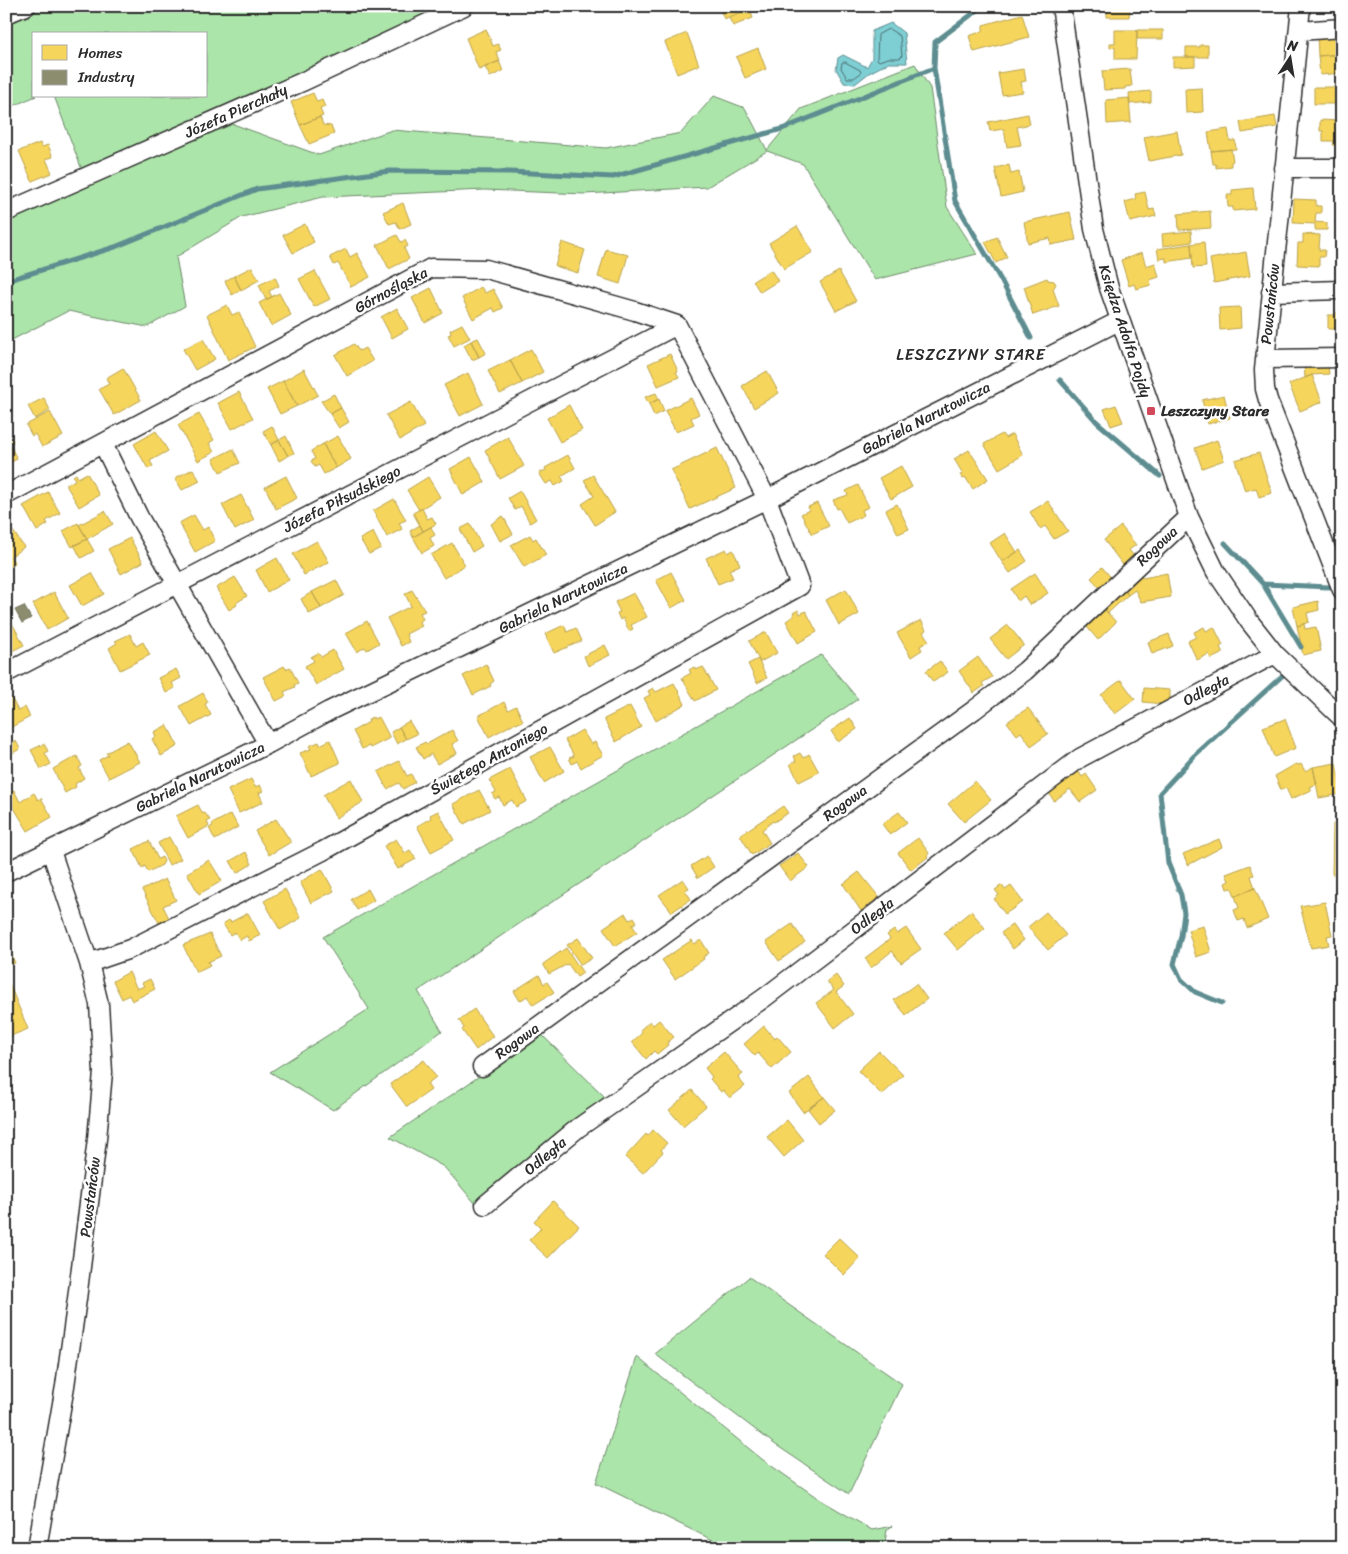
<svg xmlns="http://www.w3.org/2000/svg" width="1348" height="1554" font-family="Sriracha,sans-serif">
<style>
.green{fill:#ace5a9;stroke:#6c886a}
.water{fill:#7ecfd4;stroke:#5d8d90}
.homes{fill:#f6d55c;stroke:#b9a24d}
.industry{fill:#8c8c6e;stroke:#6f6f5a}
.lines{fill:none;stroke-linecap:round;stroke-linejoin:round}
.shore{stroke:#4c6d6f;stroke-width:1}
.stream{stroke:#5d8d90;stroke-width:5}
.minor-casing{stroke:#2b2b2b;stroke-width:21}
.minor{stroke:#fff;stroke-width:18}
.poi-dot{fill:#d1495b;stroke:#fff;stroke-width:2}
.labels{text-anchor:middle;stroke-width:5;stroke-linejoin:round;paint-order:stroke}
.street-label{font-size:15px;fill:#2b2b2b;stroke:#fff}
.poi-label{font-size:15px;font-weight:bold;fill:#2b2b2b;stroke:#fff;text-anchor:start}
.neighbourhood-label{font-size:16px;letter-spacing:1px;fill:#2b2b2b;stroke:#fff}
</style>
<rect width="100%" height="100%" fill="#fff"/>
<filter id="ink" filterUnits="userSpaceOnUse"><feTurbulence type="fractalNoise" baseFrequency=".02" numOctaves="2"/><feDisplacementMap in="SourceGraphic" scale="10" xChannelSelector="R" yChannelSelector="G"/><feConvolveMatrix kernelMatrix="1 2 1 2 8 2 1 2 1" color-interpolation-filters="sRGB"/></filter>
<g filter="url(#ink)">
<path class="green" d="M48,6H438L440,12L82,170L54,96H206V34H34V96H36L6,109V24Z
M915,64L930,88L947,207L977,254L875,280L803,164L767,151L707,187L585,194L485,190L323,197L242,217L176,257L185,306L147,327L68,311L6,343V220L233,124L319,155L392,130L606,148L681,133L714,96L745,108L767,150L801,109Z
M821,655L858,699L418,991L442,1031L333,1110L270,1072L369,1009L323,937Z
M541,1034L607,1099L475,1203L444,1167L390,1137Z
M749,1277L902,1384L849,1494L773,1443L655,1354Z
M637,1357L763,1460L819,1499L872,1530L892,1526L887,1530L884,1548H729L596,1483Z"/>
<path class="water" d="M891,23L904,33L907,63H888L869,73L855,84L844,83L836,69L838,58L843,55L867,67L872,58V31Z"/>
<path class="homes" d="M721,6H749L750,9L724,19L719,7Z
M1107,6H1135V8H1130L1129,17H1107Z
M1225,6H1252V9H1225Z
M750,9L753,18L733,26L729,18Z
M1022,14L1029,37L974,52L969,36L983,31V25Z
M486,29L493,46L498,44L501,50L496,52L500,61L479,70L466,38Z
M1115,30H1137L1136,59H1115V47L1110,48V43H1115Z
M1137,30H1163V39H1137Z
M687,33L699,65L677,74L665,42Z
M1338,34L1339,45H1342V54L1318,56L1317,35Z
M1200,45H1208V57H1186V47H1200Z
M758,48L766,69L745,78L736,57Z
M1342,54L1341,73L1320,75L1318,56Z
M1173,57H1195V66L1173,67Z
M499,61L503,71L490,77L485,67Z
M1024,69L1026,81L1021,82L1023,92L1002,95L998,73Z
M1130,69L1132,86L1125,87V89L1104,90L1102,71Z
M1314,87H1342V104H1314Z
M1202,88L1203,112L1186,113L1185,89Z
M1151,91V102L1130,104L1129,93Z
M313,93L317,102L322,100L325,107L320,109L323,116L300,125L291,102Z
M1129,98L1131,122L1107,124L1106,100Z
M1028,114L1030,124L1017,127L1021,145L1007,147L1004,129L990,131L988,122Z
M1275,116L1277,127L1242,133L1240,122Z
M320,117L323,125L331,126L334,134L309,144L300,125Z
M1320,120L1342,121V145H1333L1334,141H1323V131H1320Z
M1228,129L1230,141L1235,140L1236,149L1211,151L1208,132Z
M1177,131L1181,155L1149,161L1144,137Z
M40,143L42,147L48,145L53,157L46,159L52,173L32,181L19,151Z
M1231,149L1233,161L1231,162V166L1216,168V164H1213L1211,151Z
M1009,165L1011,174L1019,172L1023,192L1001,197L995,168Z
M1253,188L1255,209L1233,211V207H1228L1227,195H1232V190Z
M1145,192L1149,210L1154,209L1156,216L1130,222L1125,202L1136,199L1135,194Z
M1294,199L1316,200V206H1321V213H1316L1315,222L1327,223V230H1315V224L1293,223Z
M403,203L411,224L400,229L396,222L389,224L383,212Z
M1210,211L1211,228L1179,230L1178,214Z
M1070,212L1076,240L1051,245L1050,238L1028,243L1024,222Z
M305,224L314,242L293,253L283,235Z
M797,226L813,252L784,269L769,243Z
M1191,231L1192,242L1163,246L1162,234Z
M1303,234L1320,235L1319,250H1325L1324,257H1319V266L1297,265L1298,243H1303Z
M397,235L401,242L405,240L408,246L404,248L409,259L389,269L377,245Z
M997,237L1007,257L996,263L985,242Z
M562,242L585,250L578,273L555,266Z
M1204,242L1206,267L1193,268L1191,244Z
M1191,244L1192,258L1166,262V258L1159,259L1157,249Z
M346,249L350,257L357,253L370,277L351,287L338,263L334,265L330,257Z
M606,249L628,255L620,284L598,277Z
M1246,252L1250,276L1214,283L1210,259Z
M1142,253L1146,266L1155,263L1159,277L1150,280L1151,285L1136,289L1134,284L1129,286L1121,260Z
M252,267L259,280L241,290L234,276Z
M771,270L778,281L760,292L753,281Z
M315,271L330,299L314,307L299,279Z
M839,271L856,301L836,311L820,282Z
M234,276L241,290L232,295L225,281Z
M275,277L279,286L269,291L272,297L266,300L259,285Z
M1047,278L1048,280L1054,281L1056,284L1053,289L1059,306L1033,315L1024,287Z
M481,287L485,293L493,289L503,308L495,312L493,308L473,319L462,298Z
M431,288L443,313L425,323L412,298Z
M279,293L291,315L271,326L259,303Z
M227,305L232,315L239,312L255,347L228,360L207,315Z
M1240,307L1241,328L1220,330L1219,308Z
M1342,307V335L1335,329H1328V315H1334Z
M397,308L408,329L392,338L381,317Z
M462,324L470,338L454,346L448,335L451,334L450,330Z
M478,338L486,353L479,357L471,341Z
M203,339L215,359L195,370L183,349Z
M471,341L479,357L472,360L464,345Z
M354,344L359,351L365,348L373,361L347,376L335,355Z
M531,349L543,372L522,383L510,360Z
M670,354L678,371L676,372L679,377L658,386L648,364Z
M510,360L522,383L500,394L488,371Z
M1328,364L1329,374L1312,375L1305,378L1304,365Z
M123,368L141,400L114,415L99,389L109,384L106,378Z
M304,369L318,395L297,406L283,381Z
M767,371L779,393L754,408L742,386Z
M468,373L483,404L460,416L444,385Z
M1312,375L1322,402L1300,411L1289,384Z
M283,381L297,406L280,414L267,389Z
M239,392L253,418L232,429L218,403Z
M656,393L659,399L649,404L645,397Z
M334,394L341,408L330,414L321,401Z
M1224,395L1230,418L1208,424L1202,400Z
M44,398L50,410L35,419L28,406Z
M691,398L699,414L691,418L694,424L676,432L665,411Z
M659,399L664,411L654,416L649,404Z
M411,402L424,426L400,440L386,415Z
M569,405L582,430L560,442L547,418Z
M1116,405L1123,422L1111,426L1104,409Z
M341,408L349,422L339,428L330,414Z
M50,412L63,436L42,447L35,434L32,436L26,425Z
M199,414L214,440L209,443L214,452L198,461L178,425Z
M272,426L279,440L271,445L263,431Z
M156,431L168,451L150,461L153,466L148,469L134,444Z
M1002,434L1005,438L1012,434L1023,455L999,469L984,444Z
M10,435L13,442L9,443L17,459L6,465V436Z
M286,436L294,453L288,456L279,440Z
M338,436L351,459L336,468L323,444Z
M508,437L524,466L500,479L485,450Z
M279,440L288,456L279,461L271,445Z
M1217,440L1224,460L1202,468L1195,448Z
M323,444L336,468L324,474L319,465L315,467L311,461L315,459L311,451Z
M717,448L736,488L690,509L671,470Z
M233,449L240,463L220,472L213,459Z
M969,450L988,479L973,489L965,477L963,479L960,475L963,474L954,459Z
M1259,453L1272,493L1259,497L1256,488L1245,491L1235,460Z
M568,455L575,468L561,476L564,481L555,486L552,481L546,484L539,473L546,470L545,468Z
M471,457L485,482L463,495L450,469Z
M901,466L912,487L891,499L879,478Z
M193,469L200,481L182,490L175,478Z
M87,473L99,495L79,507L66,485L75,480L73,476L76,474L78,478Z
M593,475L615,512L595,525L582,504L594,496L584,480Z
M286,476L297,498L276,509L265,487Z
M428,477L440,497L419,510L407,490Z
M858,485L869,507L862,510L864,515L847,523L839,508L837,509L833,500L848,495L846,491Z
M520,491L536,519L530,523L521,506L515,510L508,498Z
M48,492L60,513L46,521L48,524L37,531L23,506Z
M241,495L254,520L235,530L222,505Z
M394,499L406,520L399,523L402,529L387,537L373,511Z
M1048,501L1068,531L1054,539L1045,526L1040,529L1030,512Z
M817,503L829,526L812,534L801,514L809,510L808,507Z
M897,504L909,529L898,534L886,510Z
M422,508L427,519L432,517L436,524L423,531L413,513Z
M105,511L113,524L87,539L79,525Z
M194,515L203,530L208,527L215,541L195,552L179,523Z
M503,516L513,534L500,541L491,524Z
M78,523L87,539L72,547L63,531Z
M470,524L482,546L472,552L460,529Z
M420,525L423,531L413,537L410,531Z
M1121,526L1136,545L1129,550L1134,556L1123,565L1104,540Z
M431,527L435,535L430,538L434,546L422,553L413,537Z
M13,531L24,547L10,557L15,563L6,569V535Z
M373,532L381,548L369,554L360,539Z
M1005,533L1017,552L1002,562L990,543Z
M530,535L533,540L536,538L546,555L524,567L511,545Z
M130,538L143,562L121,574L108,549Z
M87,539L94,551L81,558L74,545Z
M317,541L329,562L304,575L293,554Z
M452,543L465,565L444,578L431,555Z
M726,549L728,553L733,550L740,565L729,570L733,578L718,584L706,558Z
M1020,550L1027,561L1010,573L1002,562Z
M277,558L289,580L267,592L256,570Z
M1102,567L1114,581L1103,591L1091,578Z
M671,572L686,600L671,608L656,580Z
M1139,572L1143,578L1167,573L1171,597L1141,602L1135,590L1128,595L1122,587Z
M92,573L104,594L82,606L70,585Z
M1035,573L1048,593L1030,605L1024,596L1018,601L1011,589Z
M235,577L247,596L236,603L237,605L229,610L216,588Z
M336,580L344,595L321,608L312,592Z
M1122,587L1128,595L1108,613L1101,605Z
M846,589L859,614L839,625L826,600Z
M412,590L425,611L420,613L423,619L419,622L422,626L406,634L409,642L401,646L387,618L411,606L405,594Z
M54,592L68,618L47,630L33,604Z
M312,592L321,608L309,614L301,599Z
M634,593L647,617L631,625L633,629L629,631L623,618L620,620L617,613L620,612L615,602Z
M1318,601L1319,610L1307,613L1309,622L1297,626L1293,607Z
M798,610L800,614L806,611L817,632L798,643L786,621L794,616L793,613Z
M1105,610L1116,622L1098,640L1087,627Z
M921,620L926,630L923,632L929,641L920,646L922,650L911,657L897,633Z
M367,621L379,643L367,650L365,647L357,652L346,633Z
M12,623L24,645L6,654L8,629L6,626Z
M1304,624L1305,629L1316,627L1321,651L1303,655L1297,626Z
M564,625L567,632L576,628L582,641L554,653L545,634Z
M1008,625L1024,645L1006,659L990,639Z
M1204,627L1206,631L1214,627L1223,645L1220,647L1223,653L1211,659L1209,654L1197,660L1188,641L1196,637L1194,632Z
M766,632L777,653L760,662L749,641Z
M130,634L136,646L143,642L150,655L120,670L109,648L117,643L115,641Z
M1169,634L1173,646L1152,654L1148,642Z
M605,645L610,655L588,666L584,656Z
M333,650L344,669L316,685L305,666L314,661L311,657L318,653L321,657Z
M978,657L992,677L982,683L984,686L974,693L959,671Z
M758,659L767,678L757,683L748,664Z
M940,661L948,672L933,682L926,671Z
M486,664L494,681L490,684L491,686L473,695L463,676Z
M284,666L286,669L290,667L298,683L294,685L295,687L284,692L286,696L276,701L263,677Z
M694,667L696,670L703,667L716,690L695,701L682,678L691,673L689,670Z
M176,669L181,678L172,683L175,688L166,693L158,678Z
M1121,680L1135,699L1115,714L1101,695Z
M674,683L685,704L656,721L644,698L650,695L648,691L653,688L656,692Z
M1144,688L1170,690V702L1163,704L1143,702Z
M203,693L208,702L205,704L211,715L191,726L180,706Z
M10,695L18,711L25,707L30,717L6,730V697Z
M504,702L508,710L516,706L523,721L516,724L515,723L489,737L478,716Z
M630,706L641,727L616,742L604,719Z
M1028,708L1048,734L1031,746L1021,732L1017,735L1007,722Z
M373,717L374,719L379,717L390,738L370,748L369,746L362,749L353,731L369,722L368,720Z
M850,718L857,729L838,742L831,731Z
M1285,719L1296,748L1274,757L1263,727Z
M409,721L417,734L406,739L399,727Z
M167,725L178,746L161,756L152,739L156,737L154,732Z
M399,727L406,739L397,744L391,732Z
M452,730L458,741L452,744L457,753L437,764L431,754L423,759L416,747L425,742L427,744Z
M582,730L591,744L595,742L603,755L581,768L577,761L572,764L569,758L574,756L565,740Z
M330,740L340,763L311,776L300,753L311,749L309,746L319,742L320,745Z
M16,741L20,749L7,756L6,745Z
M128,741L140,762L109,778L99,760L108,755L106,753Z
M44,744L48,751L45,753L51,764L41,769L31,750Z
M550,747L564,771L544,783L530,757Z
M800,753L803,758L809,754L819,772L799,782L790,764L796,761L794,756Z
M77,756L82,766L79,768L84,778L75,784L76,787L65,793L53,769Z
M399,761L407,776L411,774L415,782L403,789L399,783L387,789L378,772Z
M1336,763L1342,794L1319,798L1313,767Z
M1296,764L1299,765L1301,764L1305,771L1313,767L1317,784L1310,787L1312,790L1291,799L1286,788L1281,790L1275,776Z
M510,769L527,801L516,807L512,800L503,805L499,797L495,799L492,794L496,792L489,780Z
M1079,772L1082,777L1086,774L1097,790L1080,802L1070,789L1054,801L1049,793Z
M251,779L255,787L260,785L263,791L259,793L263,802L239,813L228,790Z
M351,779L363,802L336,818L323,795Z
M975,781L991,800L964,822L948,804Z
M14,790L20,802L34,793L38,800L41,798L52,817L28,831L6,795Z
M479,790L490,810L464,824L453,804Z
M198,805L203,814L205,813L210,820L207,822L209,826L188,838L176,816Z
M783,806L788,813L774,822L773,821L762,830L770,843L752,855L740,835Z
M438,811L454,840L431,852L417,826L431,818L430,815Z
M899,812L907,822L890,835L882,824Z
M231,814L238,827L215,840L209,828L213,826L212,824Z
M276,819L291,842L269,855L255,831Z
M1333,824H1342V874H1332Z
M169,837L181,859L169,865L158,843Z
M918,838L929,853L927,856L928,857L911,870L898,853Z
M396,839L405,853L410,850L416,859L398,869L384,846Z
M1219,839L1222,847L1188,865L1183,854Z
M149,841L158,859L162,857L164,861L162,865L148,872L145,866L142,868L133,849Z
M246,852L252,864L237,873L230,861Z
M798,853L809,867L790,881L779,866Z
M707,856L714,867L698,878L691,866Z
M209,860L222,881L199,894L187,873Z
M1250,865L1254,875L1251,876L1255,888L1235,896L1232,888L1227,889L1225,883L1229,881L1226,874Z
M322,869L334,891L311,903L300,882Z
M859,872L879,897L861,911L843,884Z
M165,879L176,900L163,906L169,918L159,923L142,890Z
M683,879L689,888L685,890L691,899L672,912L659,895Z
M1002,885L1005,890L1011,886L1023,902L1005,914L994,899L999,895L995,890Z
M1255,888L1268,919L1247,928L1244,919L1238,921L1234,910L1239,908L1235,896Z
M285,889L301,918L280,930L264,901Z
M368,889L374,900L357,910L351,899Z
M1325,902L1332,935L1327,936L1329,945L1311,948L1300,906Z
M971,911L985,928L958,950L944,933Z
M1046,912L1066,935L1048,950L1028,927Z
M248,913L260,935L249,941L247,936L240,940L235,932L230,935L223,924L229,920L231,922Z
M625,913L629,920L634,917L637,922L632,925L637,932L615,946L603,928Z
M792,924L805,942L779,961L766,942Z
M1013,924L1024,940L1013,949L1001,933Z
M1203,926L1211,952L1196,957L1188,930Z
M906,928L921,949L901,963L892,951L871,968L865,958L890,939L887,935L894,930L897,934Z
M210,934L221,956L208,962L210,965L196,972L183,945Z
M578,938L592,958L581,965L567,945Z
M692,940L694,944L701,940L709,953L703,957L704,959L675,979L662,960Z
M8,947L15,963L6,966V948Z
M566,948L583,973L577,977L568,964L549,974L543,964Z
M129,972L137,989L144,986L142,983L150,979L155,989L132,1001L129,995L122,999L113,981Z
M539,975L544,984L547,982L554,992L533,1005L527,996L520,1001L514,991Z
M836,975L844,986L836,992L853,1014L835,1028L816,1003L834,990L827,982Z
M8,981L28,1029L6,1038V982Z
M916,984L927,999L906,1015L894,1000Z
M474,1009L493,1036L476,1050L462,1030L464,1028L459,1020Z
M659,1020L674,1037L667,1043L668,1045L657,1054L654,1051L646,1059L632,1042L642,1033L640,1030L650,1021L653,1025Z
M764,1026L775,1039L777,1036L791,1052L772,1069L758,1053L755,1056L744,1044Z
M879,1051L903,1075L882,1095L858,1071Z
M724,1052L743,1074L738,1078L745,1086L730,1098L723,1090L721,1092L710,1079L712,1077L705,1068Z
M424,1060L436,1077L427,1084L431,1090L407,1107L390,1084Z
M809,1077L824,1097L803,1112L789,1093Z
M692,1090L706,1106L683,1126L669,1110Z
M824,1097L835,1110L819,1123L808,1109Z
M787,1120L803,1140L784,1157L767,1137Z
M653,1130L667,1143L661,1150L663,1152L643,1173L625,1157L646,1134L648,1136Z
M553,1201L579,1226L548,1258L529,1240L541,1228L534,1221Z
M839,1238L860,1258L844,1275L823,1254Z"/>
<path class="industry" d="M24,606L31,618L22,623L15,610Z"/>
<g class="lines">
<path class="shore" d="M889,29L900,36L902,56L900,58H888L879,61L877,59L878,35Z
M845,62L860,70L861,73L854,78H847L841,68L842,63Z"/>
<path class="stream" d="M983,6L935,42L934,68L955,201L1002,282L1031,338
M6,281L115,247L257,189L390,171L510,172L613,177L782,129L934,68
M1060,380L1097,422L1160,476
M1225,543L1263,584L1329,587
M1263,584L1301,647
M1222,1003L1195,992L1181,979L1174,964L1181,936L1184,913L1181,895L1168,863L1160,793L1194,756L1282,676"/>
<g class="minor-casing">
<path id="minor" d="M1061,6L1094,229L1109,288L1189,517L1216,572L1249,621L1275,654L1342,718
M1301,6L1264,370L1265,389L1268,400L1342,590
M6,14L26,6
M1299,31L1342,28
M1284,168H1342
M6,212L302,82L464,6
M1271,292L1342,290
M1265,359L1342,358
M103,444L139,517L268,744
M6,495L431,268L486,269L635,311L677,325L767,499L800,586L323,851L130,949L89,963
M6,673L677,325
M6,872L268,744L329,711L767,499L1119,321
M482,1067L974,710L1025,671L1189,517
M485,1205L578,1128L764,998L1080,758L1275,654
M37,1548L65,1386L77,1299L97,1139L103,1072L99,1004L89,963L51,851"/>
</g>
<use href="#minor" class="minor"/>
</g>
</g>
<rect class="poi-dot" x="1146" y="406" width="10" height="10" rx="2.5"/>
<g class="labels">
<g class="street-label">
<text transform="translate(236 111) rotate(-24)" y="5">Józefa Pierchały</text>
<text transform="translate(391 290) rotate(-28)" y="5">Górnośląska</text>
<text transform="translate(1270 304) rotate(-84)" y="5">Powstańców</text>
<text transform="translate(1125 331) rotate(72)" y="5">Księdza Adolfa Pojdy</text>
<text transform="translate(926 418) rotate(-27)" y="5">Gabriela Narutowicza</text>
<text transform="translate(342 499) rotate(-27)" y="5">Józefa Piłsudskiego</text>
<text transform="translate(1157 546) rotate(-43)" y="5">Rogowa</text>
<text transform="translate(563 598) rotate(-26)" y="5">Gabriela Narutowicza</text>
<text transform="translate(1206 690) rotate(-28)" y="5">Odległa</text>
<text transform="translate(489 759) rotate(-29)" y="5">Świętego Antoniego</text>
<text transform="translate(200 777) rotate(-26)" y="5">Gabriela Narutowicza</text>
<text transform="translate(845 803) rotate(-36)" y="5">Rogowa</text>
<text transform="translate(872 916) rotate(-37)" y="5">Odległa</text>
<text transform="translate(517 1041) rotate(-36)" y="5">Rogowa</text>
<text transform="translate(545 1156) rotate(-40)" y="5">Odległa</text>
<text transform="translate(90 1197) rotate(-83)" y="5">Powstańców</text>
</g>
<g class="poi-label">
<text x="1161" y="416">Leszczyny Stare</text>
</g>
<g class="neighbourhood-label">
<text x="971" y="360">LESZCZYNY STARE</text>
</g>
</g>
<rect width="1348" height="1554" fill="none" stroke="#fff" stroke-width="25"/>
<rect x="12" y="12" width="1323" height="1529" fill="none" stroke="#2b2b2b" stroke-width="2" filter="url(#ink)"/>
<rect x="32" y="32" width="175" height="65" fill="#ffffff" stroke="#aaaaaa"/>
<rect x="42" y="45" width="25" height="15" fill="#f6d55c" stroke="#aaaaaa"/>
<text x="78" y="58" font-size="15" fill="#2b2b2b">Homes</text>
<rect x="42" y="70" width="25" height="15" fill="#8c8c6e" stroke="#aaaaaa"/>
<text x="78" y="82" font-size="15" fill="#2b2b2b">Industry</text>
<g transform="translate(1290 58) rotate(12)" stroke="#ffffff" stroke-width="4" paint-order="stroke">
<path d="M0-4L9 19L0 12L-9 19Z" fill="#2b2b2b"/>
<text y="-8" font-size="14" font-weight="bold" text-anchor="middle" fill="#2b2b2b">N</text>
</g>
</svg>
